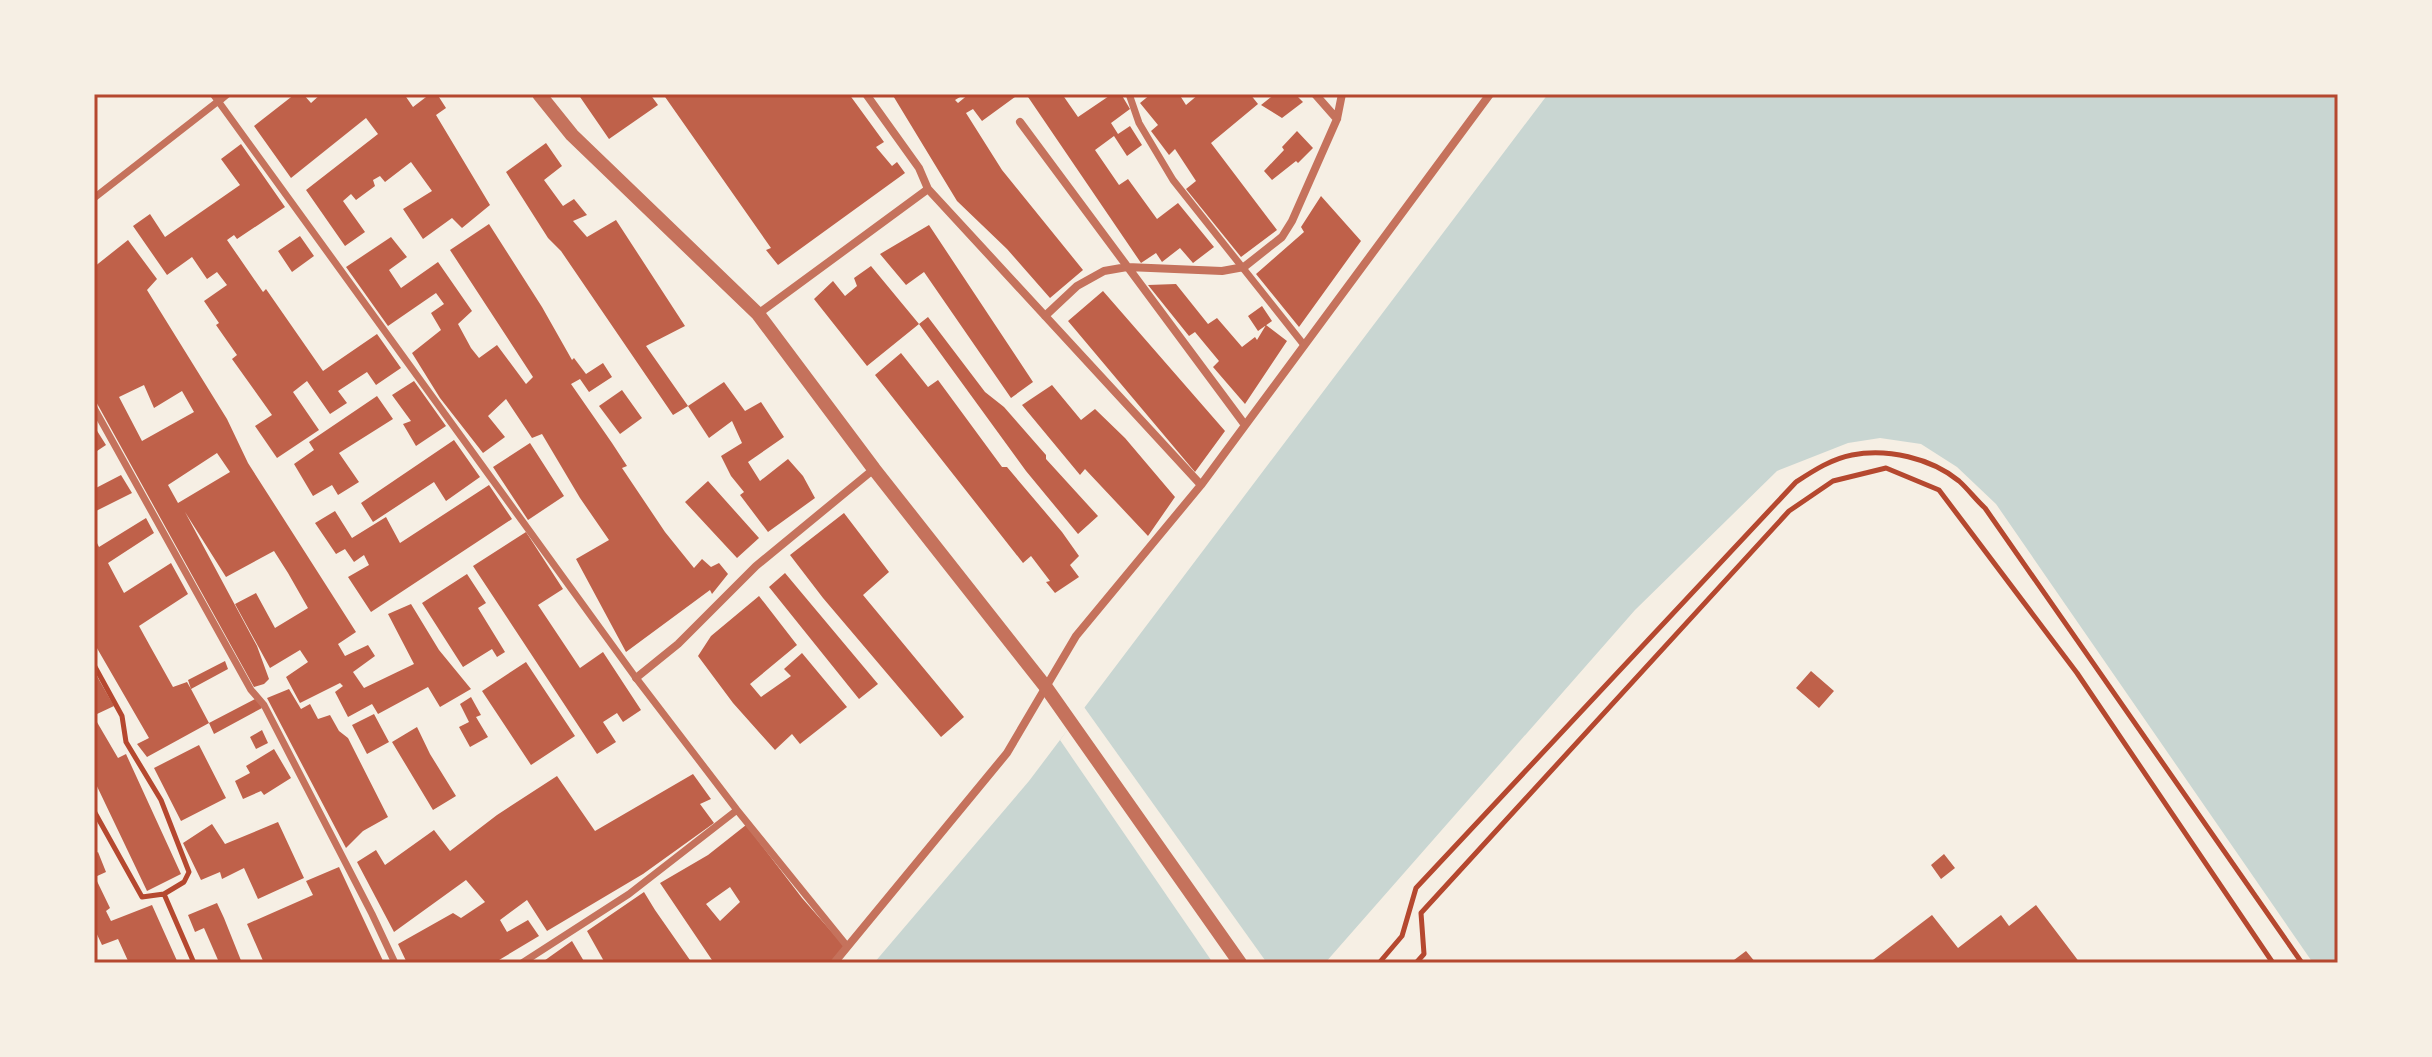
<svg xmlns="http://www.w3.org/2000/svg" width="2432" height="1057" font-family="Roboto,sans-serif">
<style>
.water{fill:#c9d6d2}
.pier{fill:#f6efe4}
.building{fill:#bf614a;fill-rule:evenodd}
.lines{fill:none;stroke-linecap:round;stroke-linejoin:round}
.path{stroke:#b5482f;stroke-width:5}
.pedestrian{stroke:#c5725c;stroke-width:7}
.minor{stroke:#c5725c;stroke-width:8}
.tertiary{stroke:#c5725c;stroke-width:14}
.neatline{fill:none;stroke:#b5482f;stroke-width:3}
</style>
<rect width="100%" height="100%" fill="#f6efe4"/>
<path class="water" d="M1548,94H2338V963H2313L1996,504L1957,467L1921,444L1880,438L1848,443L1777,471L1635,610L1325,963H874L1029,781Z"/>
<path class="pier" d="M1084,707L1267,963H1213L1060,740Z"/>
<path class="building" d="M295,94H303L311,103L321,94H404L413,107L430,94H437L446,108L436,115L490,205L462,228L452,218L423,239L403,209L432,191L411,162L385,182L380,176L373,180L375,186L356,200L351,194L343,201L365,232L345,246L306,190L378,134L366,118L291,178L254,126Z
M578,94H650L658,105L609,139Z
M663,94H849L884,142L876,147L892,166L897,162L905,173L778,265L766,250L771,248Z
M892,94H958L960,97L955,100L958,103L969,94H1019L982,121L973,109L966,113L1002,170L1083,270L1050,298L1007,249L957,201Z
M1026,94H1062L1078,117L1112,94H1121L1130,109L1111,123L1118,134L1130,126L1142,145L1127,156L1114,136L1095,150L1119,185L1128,179L1157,219L1178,203L1214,247L1193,263L1180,248L1162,262L1156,253L1141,263Z
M1151,94H1179L1186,105L1199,94H1250L1258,104L1211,143L1277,230L1241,257L1186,189L1196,181L1175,149L1169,155L1151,131L1158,125L1140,103Z
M1275,94H1295L1303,102L1282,118L1261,105Z
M1297,131L1313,148L1298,163L1296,161L1272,180L1264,171L1284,150L1282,147Z
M546,143L562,166L544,180L563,206L574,199L587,215L573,221L587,237L616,220L685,326L646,346L688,406L673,415L561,251L548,238L506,172Z
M241,144L285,207L237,239L234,235L227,240L263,292L266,289L323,371L377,334L401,368L376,385L367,372L338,391L347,403L330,414L307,381L293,392L319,430L277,458L255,426L272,415L232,359L237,355L216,325L219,323L204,301L227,285L217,272L207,279L192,257L167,275L133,226L150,214L165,237L240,185L221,159Z
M1321,196L1361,241L1299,327L1256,274L1304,232L1301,227Z
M489,224L542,307L572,360L574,358L586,374L603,363L612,377L589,392L580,379L571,384L612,443L627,466L622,468L665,532L694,568L702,559L711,567L719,563L728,574L712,594L710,590L626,652L576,559L609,540L580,498L542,434L532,438L506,399L488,416L505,437L483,453L440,398L412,353L441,330L431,313L444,304L436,293L388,326L346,267L391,237L407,257L389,270L401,288L438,262L472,311L458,324L471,348L479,358L497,345L526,384L533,377L450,250Z
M929,225L1033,382L1011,398L924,272L906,285L880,254Z
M300,236L314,256L292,272L278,251Z
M128,240L157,279L147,290L227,419L248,463L356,632L338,644L345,656L368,645L375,656L353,672L364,688L414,664L388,614L411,604L439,650L471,689L440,707L428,687L378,714L372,704L348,717L335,692L343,686L340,683L300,703L286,677L308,662L300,650L270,668L235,604L256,593L275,628L308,608L288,573L274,551L226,577L185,512L257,646L269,679L264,684L254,687L94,398V267ZM144,385L154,408L182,391L194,412L142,441L119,397ZM217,453L230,472L178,503L168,485Z
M871,266L919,324L867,366L814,299L833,281L845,296L857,286L854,278Z
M1176,284L1208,324L1217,318L1242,347L1255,337L1257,340L1266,325L1287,341L1245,404L1213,367L1219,361L1195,332L1189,336L1148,285Z
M1103,291L1225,431L1195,472L1068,321Z
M1262,306L1272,321L1258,331L1248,316Z
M928,317L985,392L1004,407L1046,455V459L1098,516L1078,534L1026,471L919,324Z
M901,353L928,387L938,380L1002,467H1007L1062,532L1079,556L1070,565L1079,577L1055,593L1046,582L1050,581L1031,556L1023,563L875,375Z
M414,381L446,426L416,446L403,424L411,421L392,395Z
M724,382L745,411L761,402L784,437L748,462L760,481L788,459L803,476L815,498L768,532L740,495L744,492L731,476L721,456L742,443L732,421L709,438L688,406Z
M1052,385L1081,420L1095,409L1125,438L1175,497L1148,536L1085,469L1080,475L1022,405Z
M622,390L642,418L620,434L599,406Z
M377,396L393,419L339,453L359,482L338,495L332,485L313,496L294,464L314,450L309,442Z
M94,426L106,445L94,453Z
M454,440L480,477L446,501L434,482L373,522L361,503Z
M530,443L564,496L528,520L493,467Z
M121,475L132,493L94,512V489Z
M708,481L759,538L737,558L685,502Z
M489,485L512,519L371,612L348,577L369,565L364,555L354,562L345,549L336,554L315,523L335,511L352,538L386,517L400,543Z
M844,513L889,572L863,595L964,717L941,737L823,598L790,555Z
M146,518L154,533L108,563L124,593L171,563L188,594L139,626L150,646L173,687L187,682L191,689L188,680L225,661L228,669L191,689L209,723L147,757L137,744L149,738L94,643V537L99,547Z
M526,532L563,589L538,605L580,668L603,652L641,710L623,722L617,713L603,722L616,742L597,754L473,566Z
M785,573L878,684L859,699L769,587Z
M467,574L486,603L478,608L505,652L497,657L492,649L463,667L422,603Z
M759,596L797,645L750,684L761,697L791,676L784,669L802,653L847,707L800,744L792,734L775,750L733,703L698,656L711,636Z
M526,662L575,736L531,765L482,691Z
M94,671L114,706L97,714L94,709Z
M1811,671L1834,691L1819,708L1796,688Z
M289,689L301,709L310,704L318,719L330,715L339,731L348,738L388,817L363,831L346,848L267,698Z
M471,697L481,715L476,717L488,737L470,747L459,727L469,722L460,704Z
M257,698L262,708L214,734L209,723Z
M374,714L389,742L367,754L352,725Z
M94,717L118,758L126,754L181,874L147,891L94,780Z
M417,727L430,754L456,796L433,810L392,742Z
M262,730L268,743L256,749L250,737Z
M199,745L226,798L181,821L154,768Z
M274,749L291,778L264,795L261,791L243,799L235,781L250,773L246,766Z
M693,774L711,799L700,804L714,823L643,874L547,931L527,900L500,920L507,932L528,920L539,936L494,963H407L398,944L453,913L461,918L485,902L466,880L394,932L357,862L376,850L385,865L434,830L450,851L497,815L557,776L595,831Z
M278,822L304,878L258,899L244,868L222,879L220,872L201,880L183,843L212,824L225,844Z
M746,825L802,898L845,947L831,963H801L798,960L794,963H714L660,883L708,855ZM730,887L740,902L720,921L706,904Z
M98,852L106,872L95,877L110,908L106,911L111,921L152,905L178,963H129L118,939L102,945L94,928V854Z
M1944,854L1955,868L1941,879L1931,865Z
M339,867L384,963H264L247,924L313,895L306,881Z
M644,892L655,910L692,963H605L587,931Z
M217,903L224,918L242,963H210L218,960L204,928L195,932L188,915Z
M2036,905L2080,963H1869L1932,915L1958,948L2001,915L2009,926Z
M572,941L585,963H541Z
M1746,951L1756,963H1730Z"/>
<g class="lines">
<path class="path" d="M94,665L122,716L126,742L161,800L189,872L184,882L164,894
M94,811L142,897L164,894L194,963
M1379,963L1402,936L1416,888L1796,482C1813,471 1831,459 1852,455C1887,448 1931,458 1959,481C1968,489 1976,500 1985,508L2302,963
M1416,963L1424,954L1421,913L1789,511L1833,481L1886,468L1939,490L2077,673L2273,963"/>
<path class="pedestrian" d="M213,94L636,678L737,810L847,946
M1129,94L1139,123L1173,180L1304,345
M94,198L221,99
M94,408L251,690L264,705L372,914L395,963
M522,963L629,894L737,810"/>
<path class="minor" d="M1315,94L1337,119
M221,99L227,94
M1020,122L1245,425
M928,189L1201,485
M758,314L928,189L919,168L866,94
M1045,316L1077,286L1104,271L1127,267L1222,271L1244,267L1282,237L1292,221L1337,119L1342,94
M636,678L678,644L756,566L874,469
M834,963L1007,753L1076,636L1201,485L1490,94"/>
<path class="tertiary" d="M539,94L572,135L758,314L874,469L1045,686L1240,963"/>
</g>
<rect width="2432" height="1057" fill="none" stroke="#f6efe4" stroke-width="192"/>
<rect x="96" y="96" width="2240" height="865" class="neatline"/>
</svg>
